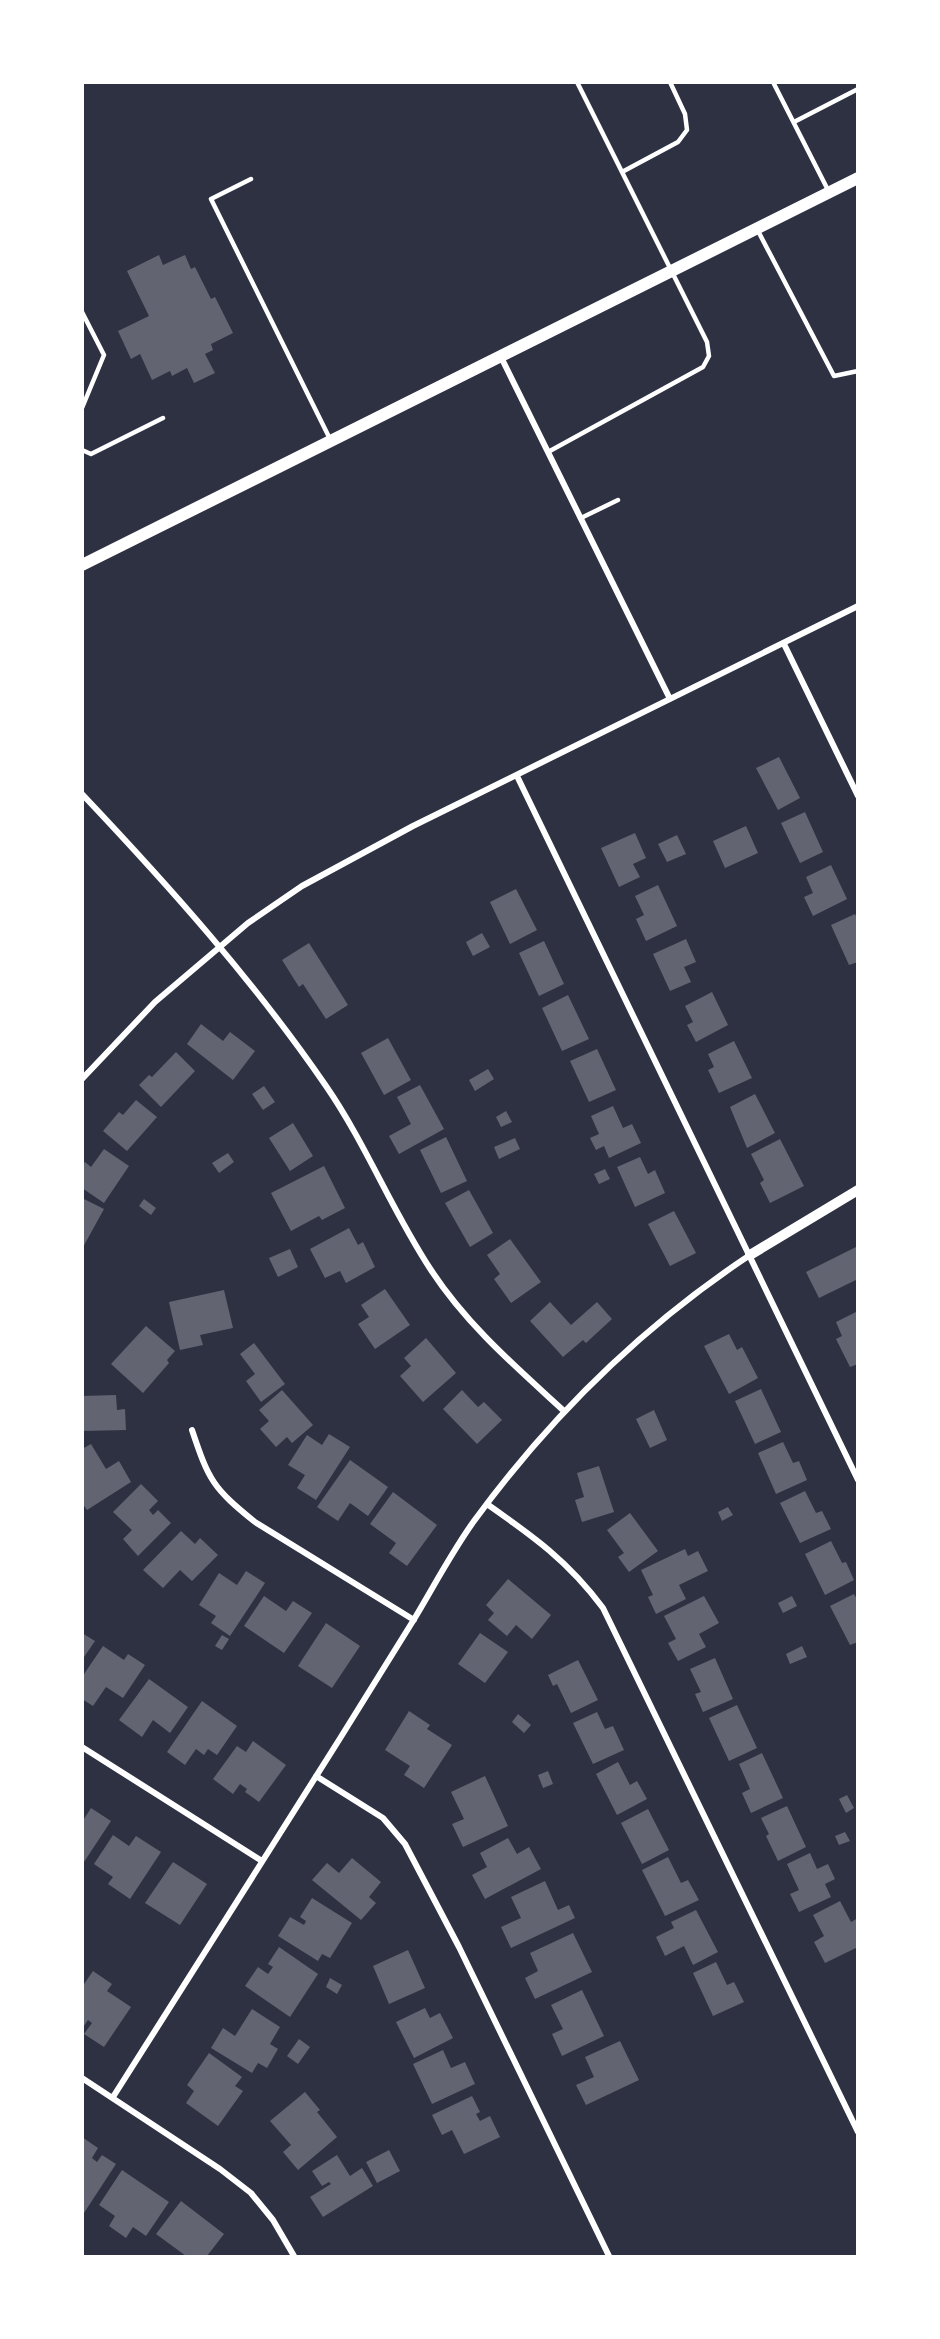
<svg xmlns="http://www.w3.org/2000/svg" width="940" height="2339" font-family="Rubik,sans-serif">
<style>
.building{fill:#626471}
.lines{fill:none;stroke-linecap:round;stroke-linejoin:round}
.service{stroke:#fff;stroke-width:4.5}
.minor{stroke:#fff;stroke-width:6}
.tertiary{stroke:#fff;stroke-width:10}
.secondary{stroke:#fff;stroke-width:12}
</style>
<rect width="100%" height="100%" fill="#2d3142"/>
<path class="building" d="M159,255L163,265L185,255L191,269L195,267L211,299L215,297L233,333L211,344L213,350L205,354L215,373L194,383L187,368L172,376L170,371L152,380L140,354L131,359L118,331L149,316L127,271Z
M779,757L800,798L778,810L756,768Z
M805,812L823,852L800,863L781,823Z
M746,826L758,853L725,868L713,841Z
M635,833L646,858L633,864L640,877L619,887L601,848Z
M677,835L686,854L667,862L658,844Z
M831,865L847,899L813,916L804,897L813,893L806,877Z
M658,885L677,926L646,941L636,919L644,915L635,896Z
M516,889L537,930L510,944L490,902Z
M855,914L858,920V962L849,965L831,925Z
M482,933L490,947L473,956L466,942Z
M686,939L696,962L684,967L691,982L670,991L653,954Z
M544,941L564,984L539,996L519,953Z
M309,943L348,1005L326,1019L303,984L299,987L282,960Z
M712,992L728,1025L696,1042L687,1025L693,1022L685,1006Z
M568,995L589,1039L562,1051L542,1008Z
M201,1024L223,1041L230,1032L255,1051L233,1080L187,1044Z
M388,1038L411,1080L384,1095L361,1053Z
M734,1041L752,1078L719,1093L708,1070L714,1067L708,1054Z
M597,1049L616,1090L589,1102L570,1061Z
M176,1052L195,1071L161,1107L139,1085L149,1075L152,1077Z
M488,1069L494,1079L475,1091L469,1080Z
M420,1085L444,1129L399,1154L389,1136L411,1124L397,1097Z
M264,1086L275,1102L263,1110L252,1094Z
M755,1094L775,1133L747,1148L730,1107Z
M136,1100L157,1117L127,1151L103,1131L119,1112L123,1115Z
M613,1106L623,1128L632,1124L641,1143L609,1158L604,1146L596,1150L590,1138L599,1134L591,1116Z
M506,1111L512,1122L501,1127L496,1117Z
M293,1123L313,1156L290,1171L269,1138Z
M446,1137L467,1181L441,1193L420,1150Z
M515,1138L520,1149L499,1159L494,1147Z
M780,1139L804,1186L770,1203L760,1183L764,1180L751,1154Z
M104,1149L129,1166L104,1203L82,1188V1165L85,1162L91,1167Z
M228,1153L234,1162L219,1173L212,1163Z
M640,1157L648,1174L655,1170L665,1193L635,1207L617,1167Z
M324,1166L345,1208L322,1220L319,1216L291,1231L271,1193Z
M605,1169L610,1179L599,1184L594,1174Z
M469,1190L493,1233L470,1247L445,1203Z
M82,1198L104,1209L82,1249Z
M144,1199L156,1208L151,1215L139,1206Z
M674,1211L696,1253L670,1266L648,1224Z
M349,1228L358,1245L363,1242L375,1267L346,1283L340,1271L325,1278L310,1249Z
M510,1239L541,1282L511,1303L494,1279L500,1274L487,1255Z
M858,1246V1279L819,1298L806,1272Z
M290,1249L298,1267L278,1277L269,1258Z
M385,1289L410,1325L375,1349L358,1324L369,1317L361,1305Z
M224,1290L233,1328L200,1335L203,1345L180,1350L169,1302Z
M550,1302L571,1325L597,1302L612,1319L586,1343L583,1340L563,1357L530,1321Z
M858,1311V1364L850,1367L836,1339L842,1336L836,1322Z
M146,1326L175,1351L167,1360L169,1363L143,1393L111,1364Z
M729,1334L737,1350L742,1347L758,1378L729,1394L704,1346Z
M426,1338L456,1373L423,1402L400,1376L411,1366L404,1358Z
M254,1343L285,1384L261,1402L246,1381L255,1374L240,1354Z
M761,1389L781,1432L755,1444L735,1401Z
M282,1390L313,1425L292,1443L287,1437L276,1447L260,1429L269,1421L259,1410Z
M462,1390L478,1407L484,1402L502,1420L477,1444L443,1409Z
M116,1395L117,1410L125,1409L126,1430L82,1431V1396Z
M654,1410L667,1440L650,1448L636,1419Z
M329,1434L350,1447L316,1500L297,1488L305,1475L288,1465L307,1435L322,1445Z
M783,1442L793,1463L799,1461L807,1480L776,1494L758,1453Z
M91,1444L106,1469L119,1461L131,1482L87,1510L82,1503V1449Z
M350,1460L388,1487L368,1516L350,1503L338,1521L317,1507Z
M599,1466L614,1512L582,1522L575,1500L584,1497L577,1473Z
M141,1484L158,1501L149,1510L153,1515L158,1510L171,1523L138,1556L123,1539L132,1530L113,1512Z
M805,1491L816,1513L822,1511L831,1529L800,1543L780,1503Z
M393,1492L437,1525L407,1566L389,1553L396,1543L370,1524Z
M728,1507L733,1515L722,1521L718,1512Z
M630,1513L658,1551L629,1572L618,1557L624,1553L607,1530Z
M181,1531L195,1544L200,1538L218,1555L192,1581L180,1570L163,1588L143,1570Z
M831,1541L842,1563L846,1562L854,1580L825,1595L805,1554Z
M685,1549L688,1556L698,1551L708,1571L679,1585L686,1599L656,1614L648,1597L653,1595L641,1570Z
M246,1571L265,1583L230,1636L211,1623L216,1616L199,1605L219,1573L237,1585Z
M508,1579L551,1615L532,1639L516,1625L507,1636L488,1620L494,1613L486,1605Z
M854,1594L858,1601V1642L850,1645L830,1606Z
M264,1596L286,1611L293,1601L312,1613L284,1653L244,1626Z
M704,1596L719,1623L699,1634L706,1647L678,1661L668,1643L676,1639L664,1616Z
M792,1596L797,1606L783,1613L778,1603Z
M326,1623L360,1646L332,1688L298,1666Z
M82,1633L95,1641L82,1660Z
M480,1633L508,1652L485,1683L458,1664Z
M222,1635L229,1639L222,1650L215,1646Z
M103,1646L124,1660L128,1654L145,1665L123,1698L106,1687L93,1706L82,1699V1677Z
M802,1646L807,1657L790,1664L786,1654Z
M715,1658L733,1699L703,1712L695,1694L701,1692L690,1669Z
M578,1660L598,1700L571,1713L557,1684L553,1686L548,1675Z
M149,1679L188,1707L170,1733L153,1720L142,1737L119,1720Z
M202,1701L237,1726L217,1755L208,1749L204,1755L196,1749L185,1765L167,1752Z
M737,1705L757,1748L729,1761L709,1718Z
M409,1711L430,1725L427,1729L452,1745L424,1788L404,1775L410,1766L385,1750Z
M597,1712L605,1729L613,1726L624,1750L593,1764L573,1723Z
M518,1714L531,1725L524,1733L512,1722Z
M253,1741L286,1765L259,1802L245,1792L247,1789L240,1784L233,1794L213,1779L237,1746L246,1752Z
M762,1753L783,1798L751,1813L742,1793L750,1789L739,1764Z
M618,1762L630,1785L637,1781L647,1799L617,1815L596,1774Z
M548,1771L553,1784L543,1788L538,1775Z
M485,1776L508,1826L463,1847L452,1824L464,1819L451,1792Z
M847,1795L854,1808L846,1813L839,1799Z
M787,1806L806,1847L778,1861L766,1836L769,1834L761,1818Z
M91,1808L111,1821L82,1865V1822Z
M648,1809L669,1850L642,1864L621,1823Z
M845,1832L850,1841L839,1845L835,1836Z
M113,1835L129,1846L136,1836L161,1852L130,1899L108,1884L113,1877L94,1864Z
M508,1838L517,1854L529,1847L541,1869L485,1899L472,1875L487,1867L480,1853Z
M810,1853L817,1869L828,1864L835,1879L825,1884L831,1897L799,1912L790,1894L799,1890L787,1864Z
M668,1857L681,1883L688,1880L699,1900L665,1916L642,1870Z
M352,1858L381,1882L369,1897L376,1903L361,1920L312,1880L327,1863L339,1873Z
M173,1862L207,1884L180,1925L145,1903Z
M545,1881L558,1910L569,1905L575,1918L511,1948L501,1927L521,1918L511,1897Z
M312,1898L352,1923L330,1958L322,1954L318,1961L278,1936L290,1917L304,1925L306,1921L300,1917Z
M840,1901L851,1922L858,1918V1947L825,1963L814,1942L824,1936L813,1915Z
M696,1910L718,1952L693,1965L684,1946L665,1956L656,1937L674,1928L671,1922Z
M573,1933L592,1972L535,1999L525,1978L538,1971L530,1953Z
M279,1947L318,1974L290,2017L245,1986L258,1967L268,1974L273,1967L268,1964Z
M408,1950L425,1988L389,2004L373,1966Z
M716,1962L727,1985L734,1982L744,2002L713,2016L693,1973Z
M93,1971L112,1984L107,1991L131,2007L104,2047L84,2034L92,2023L88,2020L82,2029V1987Z
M330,1978L342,1985L337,1994L326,1987Z
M582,1990L604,2036L562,2056L552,2034L563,2029L551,2005Z
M425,2008L430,2018L440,2013L453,2038L414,2058L396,2022Z
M252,2009L280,2027L270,2044L278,2049L267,2068L258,2063L252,2073L211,2048L223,2028L235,2036Z
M299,2039L310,2047L298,2064L287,2056Z
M620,2041L639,2080L586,2105L576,2085L594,2077L585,2057Z
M443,2050L451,2068L465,2062L475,2084L432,2104L413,2064Z
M209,2053L242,2077L235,2086L243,2091L218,2126L186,2103L194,2091L187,2085Z
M305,2092L320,2110L317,2112L337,2137L298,2170L283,2152L291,2145L270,2121Z
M472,2096L480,2112L476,2114L480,2121L490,2116L500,2137L464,2154L452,2130L442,2135L432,2115Z
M82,2137L98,2148L92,2158L97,2162L102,2155L116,2164L82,2216Z
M389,2150L400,2171L377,2183L366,2162Z
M337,2155L350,2176L362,2168L373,2186L323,2217L310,2197L331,2184L329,2182L322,2186L312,2171Z
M122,2170L169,2202L146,2236L133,2227L126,2238L109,2226L115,2216L99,2205Z
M181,2201L224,2234L207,2256H186L156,2234Z"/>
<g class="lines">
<path class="service" d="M773,82L829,192
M794,122L858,89
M622,172L678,142L687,130L685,114L670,82
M251,179L211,199L331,441
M757,229L834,376L858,371
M82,312L104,355L82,408
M82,450L91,454L163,418
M548,452L703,367L709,356L707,342L577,82
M581,518L618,500"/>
<path class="minor" d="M501,357L670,699
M784,644L858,796
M517,776L858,1480
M82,794C169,886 254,981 326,1086C366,1144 392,1211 431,1270C467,1325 516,1367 564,1411
M82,1079L155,1002L248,923L302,886L413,826L858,606
M192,1430C209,1481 213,1488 255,1522L414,1620
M487,1504C534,1537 568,1561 603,1608L858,2132
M82,1747L262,1861
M316,1776L383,1818L405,1844L459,1947L609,2256
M82,2078L220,2169L251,2193L273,2220L294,2256
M113,2097C188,1978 265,1859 339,1740C364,1700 388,1661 413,1621C433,1588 451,1553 474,1521C550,1417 643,1326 750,1255"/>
<path class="tertiary" d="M750,1255L858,1190"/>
<path class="secondary" d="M82,565L858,178"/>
</g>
<rect width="940" height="2339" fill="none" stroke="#ffffff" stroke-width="168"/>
</svg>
